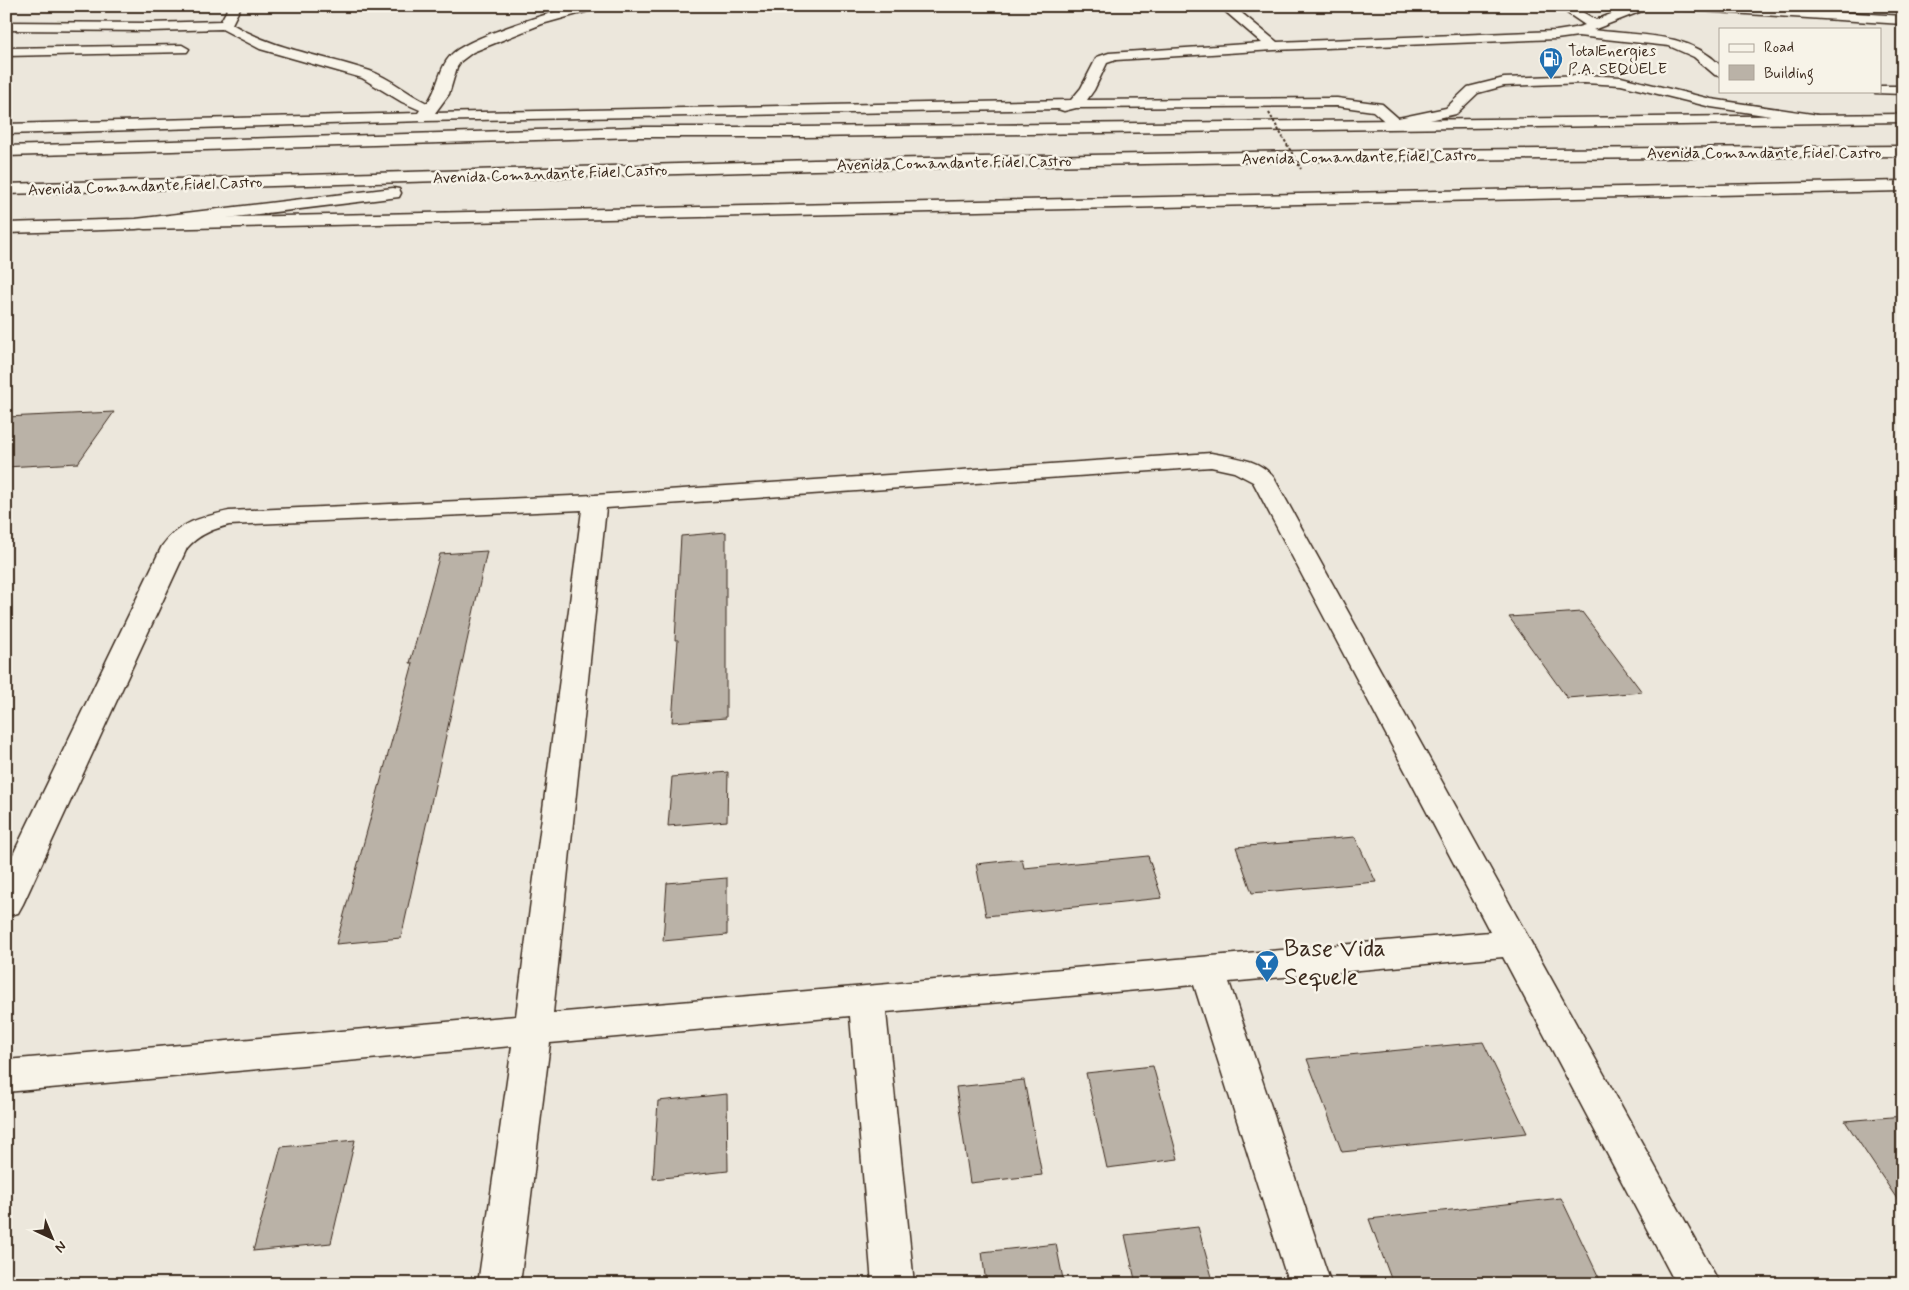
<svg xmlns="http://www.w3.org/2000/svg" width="1909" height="1290" font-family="Mynerve,sans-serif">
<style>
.building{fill:#bab2a7;stroke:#3b2a1e}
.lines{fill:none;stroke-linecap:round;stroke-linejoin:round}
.minor-casing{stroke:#3b2a1e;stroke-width:3}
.highway-casing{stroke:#3b2a1e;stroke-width:3}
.minor{fill:#f7f3e8;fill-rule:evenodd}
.highway{fill:#f7f3e8;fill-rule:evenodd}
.path-bridge{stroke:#3b2a1e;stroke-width:2;stroke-dasharray:2.5 2;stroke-linecap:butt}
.labels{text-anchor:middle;stroke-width:5;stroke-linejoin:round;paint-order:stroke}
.far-poi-label{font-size:16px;fill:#3b2a1e;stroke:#f7f3e8;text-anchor:start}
.far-street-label{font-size:16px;fill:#3b2a1e;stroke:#f7f3e8}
.near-poi-label{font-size:24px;fill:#3b2a1e;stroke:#f7f3e8;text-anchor:start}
</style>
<rect width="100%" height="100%" fill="#ece7dc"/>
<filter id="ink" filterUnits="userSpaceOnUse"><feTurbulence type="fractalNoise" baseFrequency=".02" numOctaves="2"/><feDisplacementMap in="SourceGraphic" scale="10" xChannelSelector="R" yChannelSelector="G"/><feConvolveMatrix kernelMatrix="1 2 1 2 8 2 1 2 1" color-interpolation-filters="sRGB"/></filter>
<g filter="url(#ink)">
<path class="building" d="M114,412L78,463L6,467V417Z
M726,532V718L672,722L678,640H675L681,536Z
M487,551L401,938L336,944L413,663H410L440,554Z
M1582,612L1642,692L1567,698L1509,617Z
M728,772L727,821L668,826L672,777Z
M1355,837L1376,882L1252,893L1236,847Z
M1148,856L1162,898L986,916L976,864L1022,859L1024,868Z
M727,878V935L663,941L667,883Z
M1483,1042L1527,1133L1342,1152L1307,1059Z
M1153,1066L1178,1159L1107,1168L1086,1073Z
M1024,1080L1042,1175L970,1183L956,1087Z
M727,1094L728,1171L653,1179L658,1101Z
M1903,1116V1208L1845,1121Z
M355,1140L331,1243L253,1251L281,1147Z
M1561,1198L1602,1284H1393L1369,1219Z
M1198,1227L1214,1284H1136L1125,1235Z
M1056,1244L1064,1284H986L982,1252Z"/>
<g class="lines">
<g class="minor-casing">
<path id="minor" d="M229,6H241L232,24C275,50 323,55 370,71C390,78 408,94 427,103C439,88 438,69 451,55C467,38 550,12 575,7C582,5 591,6 598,6L596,9L542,24L473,52L461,61L457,67L449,94L435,113L1071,100L1081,88L1097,57L1109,53L1262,43L1219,6H1233L1277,42L1556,31L1575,28L1585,25L1557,6H1572L1596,20L1631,6H1649L1647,9L1593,30C1637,36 1686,31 1720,65V76L1715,75L1694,57L1669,46L1578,36L1556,39L1274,50L1116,60L1107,63L1094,90L1087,100L1337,98L1382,104L1398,118L1446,108L1468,87L1504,78L1584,75L1621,77L1711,99L1812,114L1817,115L1819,118L1817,121L1812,122L1711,107L1621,85L1584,83L1504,86L1478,93L1456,114L1395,128L1390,126L1373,111L1337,106L1076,108L1064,111L1058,109L423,121L6,134V124L418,113L420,110L402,102L362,78L260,49L222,29L150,31L6,30V22L150,23L221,21Z
M1678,6H1746L1903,16V24L1684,10Z
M182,45L189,49L187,52L6,56V48Z
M1880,86H1903V94L1875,93L1874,91H1880Z
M1903,181V191L145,229L139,228L136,224L139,220L145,219Z
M1211,453C1232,457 1261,459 1274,478L1720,1284H1676L1503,957L1229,982L1331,1284H1289L1194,985L886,1012L914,1284H872L850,1016L550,1043L520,1284H478L512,1046L6,1092V1060L516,1016L582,510L229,525C213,529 198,535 187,548L23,904L18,913L6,916V869L162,546C179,522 202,517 229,511L595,495ZM1211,467L1234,472L1253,482L1490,932L553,1013L606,508Z"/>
</g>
<g class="highway-casing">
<path id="highway" d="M1903,114V122L803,137H638L6,156V146L638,127H803Z
M1903,146V156L1308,161L814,170L6,194V184L814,160L1308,151Z
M393,188L399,189L401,193L399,197L136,229L6,233V223L136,219Z"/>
</g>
<use href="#minor" class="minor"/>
<use href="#highway" class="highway"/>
<path class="path-bridge" d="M1269,113L1301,169"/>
</g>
</g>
<defs>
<g id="fuel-pin" transform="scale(1.25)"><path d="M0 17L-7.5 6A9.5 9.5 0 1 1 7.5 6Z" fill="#1f6fb2" stroke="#f7f3e8"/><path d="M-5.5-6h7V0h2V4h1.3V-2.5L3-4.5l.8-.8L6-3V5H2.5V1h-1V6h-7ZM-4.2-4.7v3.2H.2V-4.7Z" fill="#fff"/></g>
<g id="bar-pin" transform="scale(1.25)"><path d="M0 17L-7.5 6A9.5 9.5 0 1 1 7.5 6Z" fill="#1f6fb2" stroke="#f7f3e8"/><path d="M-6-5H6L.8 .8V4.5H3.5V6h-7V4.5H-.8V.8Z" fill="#fff"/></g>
</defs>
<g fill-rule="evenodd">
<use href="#fuel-pin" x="1551" y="59"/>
<use href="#bar-pin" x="1267" y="962"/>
</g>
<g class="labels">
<g class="far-poi-label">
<text x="1568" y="56">TotalEnergies<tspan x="1568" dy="18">P.A. SEQUELE</tspan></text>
</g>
<g class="far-street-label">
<text x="1764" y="158">Avenida Comandante Fidel Castro</text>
<text transform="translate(1359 156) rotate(-1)" y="6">Avenida Comandante Fidel Castro</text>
<text transform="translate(954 162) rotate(-1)" y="6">Avenida Comandante Fidel Castro</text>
<text transform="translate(550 173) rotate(-2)" y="6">Avenida Comandante Fidel Castro</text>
<text transform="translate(145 185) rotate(-2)" y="6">Avenida Comandante Fidel Castro</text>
</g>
<g class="near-poi-label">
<text x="1284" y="956">Base Vida<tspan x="1284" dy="28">Sequele</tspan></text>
</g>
</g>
<rect width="1909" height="1290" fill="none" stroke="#f7f3e8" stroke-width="25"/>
<rect x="12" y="12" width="1884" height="1265" fill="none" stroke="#3b2a1e" stroke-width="2" filter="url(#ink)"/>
<rect x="1719" y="28" width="162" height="65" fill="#f7f3e8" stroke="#aca397"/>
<rect x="1729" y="44" width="25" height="8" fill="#f7f3e8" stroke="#aca397"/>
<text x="1764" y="52" font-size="15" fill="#3b2a1e">Road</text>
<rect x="1729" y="65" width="25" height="15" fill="#bab2a7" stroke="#aca397"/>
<text x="1764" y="78" font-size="15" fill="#3b2a1e">Building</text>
<g transform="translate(52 1238) rotate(136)" stroke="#f7f3e8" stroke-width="4" paint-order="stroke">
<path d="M0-4L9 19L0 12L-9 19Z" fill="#3b2a1e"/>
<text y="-8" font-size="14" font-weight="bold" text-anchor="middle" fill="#3b2a1e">N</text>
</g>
</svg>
